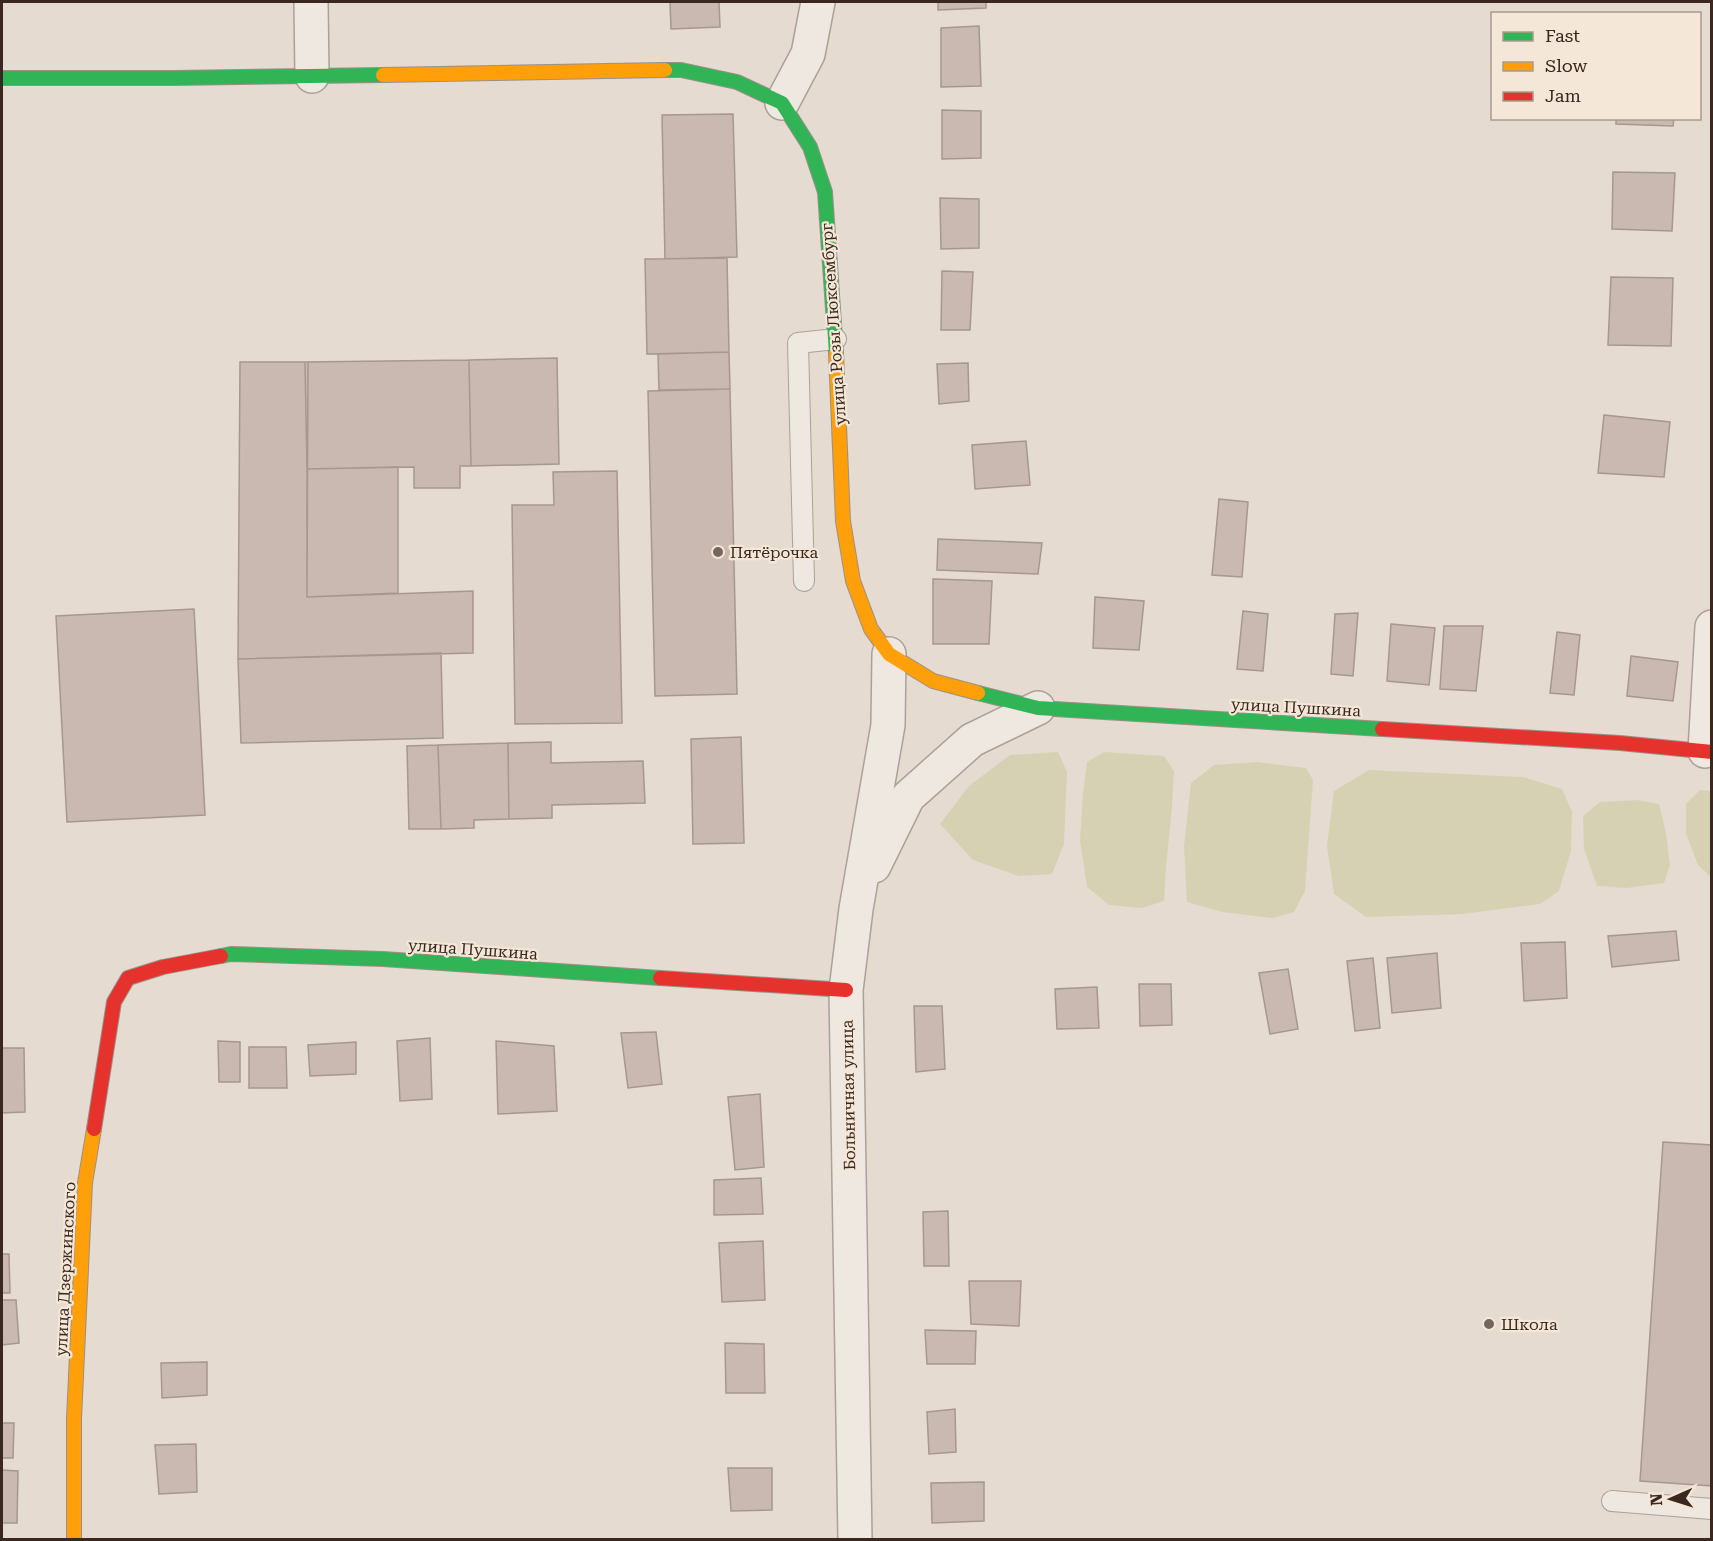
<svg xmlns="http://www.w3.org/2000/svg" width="1713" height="1541" font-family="'Roboto Serif',serif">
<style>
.green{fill:#d7d1b3}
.building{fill:#c9b9b1;stroke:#a6978f;stroke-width:1.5}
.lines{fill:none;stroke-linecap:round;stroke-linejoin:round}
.lane-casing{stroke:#aba198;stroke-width:22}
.street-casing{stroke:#aba198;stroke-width:36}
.fast-casing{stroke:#9a9088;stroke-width:16}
.slow-casing{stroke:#9a9088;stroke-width:16}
.jam-casing{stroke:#9a9088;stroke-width:16}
.lane{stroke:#eee8e1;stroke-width:20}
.street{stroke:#eee8e1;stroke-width:33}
.fast{stroke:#30b455;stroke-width:14}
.slow{stroke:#ff9f0a;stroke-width:14}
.jam{stroke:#e5322d;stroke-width:14}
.poi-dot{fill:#76675e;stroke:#f5e7d7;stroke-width:2}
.labels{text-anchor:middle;stroke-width:4.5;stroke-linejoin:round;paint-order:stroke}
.street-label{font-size:16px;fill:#3a2820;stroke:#f5e7d7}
.poi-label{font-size:16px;fill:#3a2820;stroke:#f5e7d7;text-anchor:start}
</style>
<rect width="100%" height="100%" fill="#e5dbd0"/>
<path class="green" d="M1058,752L1067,772L1064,844L1052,874L1019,876L973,860L940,824L969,786L1010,755Z
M1104,752L1164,756L1174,771L1172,807L1166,868L1164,901L1142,908L1109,905L1087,887L1080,840L1083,793L1087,762Z
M1256,762L1306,768L1313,780L1305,891L1294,912L1273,918L1222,912L1187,902L1184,846L1191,783L1214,765Z
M1369,770L1523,777L1562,789L1572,812L1571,851L1559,891L1540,904L1463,914L1366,917L1334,894L1327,846L1334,791Z
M1700,790L1711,791V877L1698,865L1686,834V804Z
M1638,800L1659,804L1666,833L1670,865L1664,883L1627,888L1597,886L1584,849L1583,816L1600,802Z"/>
<path class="building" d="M670,2H719L720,27L671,29Z
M938,2H986V8L938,10Z
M979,26L981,86L941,87V28Z
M942,110L981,111V158L942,159Z
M733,114L737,257L665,259L662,115Z
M1616,118H1674L1673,126L1616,124Z
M1613,172L1675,173L1672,231L1612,229Z
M940,198L979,199V248L941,249Z
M727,258L729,352L647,354L645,259Z
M942,271L973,272L970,330H941Z
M1611,277L1673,278L1671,346L1608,345Z
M729,352L730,389L659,390L658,354Z
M557,358L559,464L471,466L469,360Z
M469,360L471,466H460V488H414V467L307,469L305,362Z
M240,362H308L307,597L473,591V653L238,659Z
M968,363L969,401L939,404L937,364Z
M730,389L737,694L655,696L648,391Z
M1604,415L1670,422L1664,477L1598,473Z
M1026,441L1030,485L975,489L972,445Z
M398,467V593L307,597V469Z
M617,471L622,723L515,724L512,505H554L553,472Z
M1219,499L1248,502L1242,577L1212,575Z
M938,539L1042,543L1038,574L937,570Z
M933,579L992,581L989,644H933Z
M1095,597L1144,601L1139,650L1093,648Z
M194,609L205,815L67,822L56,616Z
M1243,611L1268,614L1263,671L1237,669Z
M1358,613L1353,676L1331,674L1335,614Z
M1391,624L1435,628L1429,685L1387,681Z
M1444,626H1483L1476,691L1440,689Z
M1557,632L1580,635L1574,695L1550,693Z
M441,653L443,738L241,743L238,659Z
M1631,656L1678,662L1673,701L1627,696Z
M741,737L744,843L693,844L691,739Z
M551,742V763L643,761L645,803L552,805V818L509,819L508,743Z
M508,743L509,819L474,820V828L441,829L438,745Z
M438,745L441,829H409L407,746Z
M1676,931L1679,960L1612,967L1608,936Z
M1565,942L1567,998L1524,1001L1521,943Z
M1437,953L1441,1008L1392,1013L1387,958Z
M1373,958L1380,1028L1355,1031L1347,961Z
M1288,969L1298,1029L1270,1034L1259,973Z
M1139,984H1171L1172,1025L1140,1026Z
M1097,987L1099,1028L1057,1029L1055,989Z
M914,1006H942L945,1069L916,1072Z
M656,1032L662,1084L628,1088L621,1033Z
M430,1038L432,1099L400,1101L397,1041Z
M218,1041L240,1042V1082H219Z
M496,1041L554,1046L557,1111L498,1114Z
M356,1042V1074L310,1076L308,1045Z
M249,1047H286L287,1088H249Z
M2,1048H24L25,1112L2,1113Z
M760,1094L764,1167L735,1170L728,1097Z
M1663,1142L1712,1145V1486L1640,1481Z
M761,1178L763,1214L714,1215V1180Z
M948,1211L949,1266H924L923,1212Z
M763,1241L765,1300L722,1302L719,1243Z
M2,1254H9L10,1293H2Z
M969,1281H1021L1019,1326L971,1324Z
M2,1300H16L19,1343L2,1345Z
M925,1330L976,1331L975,1364H927Z
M725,1343L764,1344L765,1393H726Z
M207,1362V1395L162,1398L161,1363Z
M955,1409L956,1452L929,1454L927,1412Z
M2,1423H14L13,1458H2Z
M196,1444L197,1492L159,1494L155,1445Z
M728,1468H772V1510L731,1511Z
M2,1470L18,1471L17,1523H2Z
M984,1482V1521L932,1523L931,1483Z"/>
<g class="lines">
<g class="lane-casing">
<path id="lane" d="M804,581L798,343L836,339
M1612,1501L1712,1509"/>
</g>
<g class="street-casing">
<path id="street" d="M311,2L312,76
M782,103L808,54L818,2
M1705,751L1712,627
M874,866L908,797L972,740L1038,708
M855,1540L846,990L856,909L888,725L889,654"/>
</g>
<g class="fast-casing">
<path id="fast" d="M665,70H681L737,82L782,103L810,147L825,192L836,353
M2,78H174L383,75
M978,693L1038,708L1382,729
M221,956L231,954L383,959L660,978"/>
</g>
<g class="slow-casing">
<path id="slow" d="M383,75L665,70
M836,353L843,521L853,581L871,629L889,654L933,681L978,693
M74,1540V1419L85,1183L94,1129"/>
</g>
<g class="jam-casing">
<path id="jam" d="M1382,729L1620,743L1712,752
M660,978L846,990
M94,1129L114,1002L128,978L163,967L221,956"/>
</g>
<use href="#lane" class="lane"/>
<use href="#street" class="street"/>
<use href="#fast" class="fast"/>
<use href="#slow" class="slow"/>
<use href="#jam" class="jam"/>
</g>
<g class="poi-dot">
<circle cx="718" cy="552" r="6"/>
<circle cx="1489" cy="1324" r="6"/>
</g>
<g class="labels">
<g class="street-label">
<text transform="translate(833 324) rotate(-94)" y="6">улица Розы Люксембург</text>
<text transform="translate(1296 707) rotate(3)" y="6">улица Пушкина</text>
<text transform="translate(473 949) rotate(4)" y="6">улица Пушкина</text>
<text transform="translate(848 1095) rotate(-91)" y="6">Больничная улица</text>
<text transform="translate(65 1269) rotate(-87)" y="6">улица Дзержинского</text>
</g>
<g class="poi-label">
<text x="730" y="558">Пятёрочка</text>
<text x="1501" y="1330">Школа</text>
</g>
</g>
<rect width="1713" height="1541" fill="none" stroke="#3a2820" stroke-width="6"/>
<rect x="1491" y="12" width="210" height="108" fill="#f5e7d7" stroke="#aa9b8e" stroke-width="1.5"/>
<rect x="1503" y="32" width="30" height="9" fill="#30b455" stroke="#aa9b8e" stroke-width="1.5"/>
<text x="1545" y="42" font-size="18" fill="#3a2820">Fast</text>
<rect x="1503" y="62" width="30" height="9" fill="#ff9f0a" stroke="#aa9b8e" stroke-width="1.5"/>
<text x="1545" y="72" font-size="18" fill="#3a2820">Slow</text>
<rect x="1503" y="92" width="30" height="9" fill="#e5322d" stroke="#aa9b8e" stroke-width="1.5"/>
<text x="1545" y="102" font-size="18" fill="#3a2820">Jam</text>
<g transform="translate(1671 1499) rotate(267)" stroke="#f5e7d7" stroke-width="4.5" paint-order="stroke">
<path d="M0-4.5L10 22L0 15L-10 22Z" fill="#3a2820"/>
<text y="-9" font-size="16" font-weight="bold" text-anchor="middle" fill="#3a2820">N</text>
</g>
</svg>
